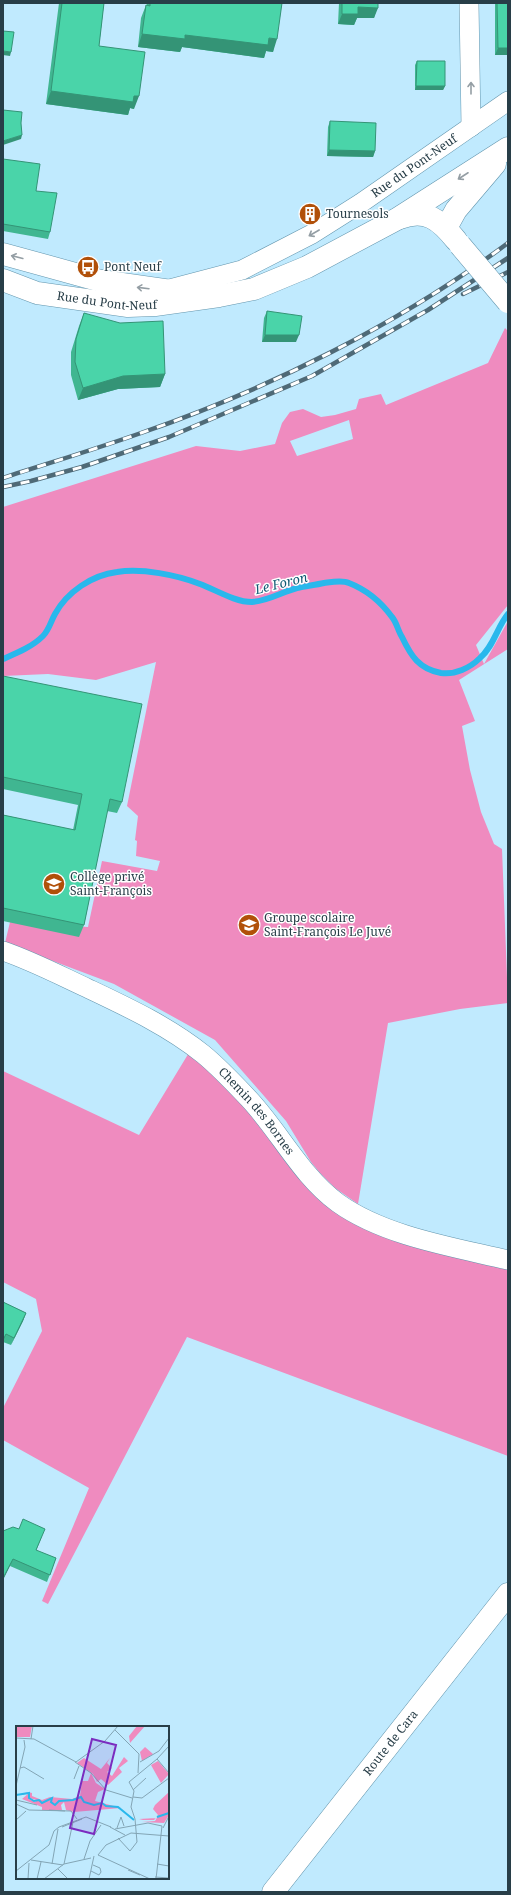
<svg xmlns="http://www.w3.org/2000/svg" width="511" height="1895" font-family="'Noto Serif',serif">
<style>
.green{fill:#ef8bbf;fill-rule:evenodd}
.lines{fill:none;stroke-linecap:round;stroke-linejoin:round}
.stream{stroke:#29b8ec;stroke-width:6}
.minor-casing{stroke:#6295ad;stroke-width:20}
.tertiary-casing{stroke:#6295ad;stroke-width:23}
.minor{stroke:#fff;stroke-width:19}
.tertiary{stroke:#fff;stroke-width:22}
.rail-casing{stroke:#4f6a77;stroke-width:4.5}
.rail{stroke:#fff;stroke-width:3;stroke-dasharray:9;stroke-linecap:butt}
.tertiary-bridge-casing{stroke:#6295ad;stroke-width:23;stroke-linecap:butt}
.tertiary-bridge{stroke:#fff;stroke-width:22}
.wall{fill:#40b691}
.shaded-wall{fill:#349476}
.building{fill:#4ad4a9;stroke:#349476}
.oneway{stroke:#949ea4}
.labels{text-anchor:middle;stroke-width:3;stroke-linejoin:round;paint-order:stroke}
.street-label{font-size:12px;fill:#283e48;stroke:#fff}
.poi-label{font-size:12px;fill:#283e48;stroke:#fff;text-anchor:start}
.water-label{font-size:13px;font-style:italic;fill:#115a74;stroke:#fff}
.inset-river{fill:none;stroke:#29b8ec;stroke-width:2}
.inset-road{fill:none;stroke:#83a5b5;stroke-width:1}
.view{fill:#7b2cbf;fill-opacity:0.15;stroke:#7b2cbf;stroke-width:2}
.inset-edge{fill:none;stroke:#283e48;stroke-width:2}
</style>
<rect width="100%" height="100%" fill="#c0eafe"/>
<path class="green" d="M505,328L508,331V605L476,645L484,664L508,621V649L459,680L475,721L462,726L470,770L481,812L494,844L502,849L508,1003L460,1009L388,1023L358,1204L335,1188L320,1173L311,1162L286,1121L215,1040L114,984L5,943L10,922L88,927L102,861L157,871L160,861L136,856L137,841L135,840L138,816L127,806L156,662L96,680L48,674L3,676V507L196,446L240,451L275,444L282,423L290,412L303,409L321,417L335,415L356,409L359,399L381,394L386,405L488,363ZM349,420L353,439L297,456L290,441Z
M190,1051L226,1084L315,1193L508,1267V1456L187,1337L48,1604L42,1601L89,1488L3,1440V1408L42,1331L36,1299L3,1282V1071L139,1135Z"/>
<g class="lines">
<path class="stream" d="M3,659C17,653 32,647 43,636C49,630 51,621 55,614C67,592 92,575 117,572C142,568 177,575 200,584C216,590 235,602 252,602C268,601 282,592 297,588C306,586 315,585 324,583C332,582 342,580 349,583C367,590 381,602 392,617C397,623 398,631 402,637C411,656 419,669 441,673C455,675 470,668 480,658C494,646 497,627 508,614"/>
<g class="minor-casing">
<g id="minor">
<path d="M469,3L471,127"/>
<path id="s1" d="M166,290L242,270L312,234L361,203L508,101"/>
<path id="s2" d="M3,951C32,961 59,975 87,988C127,1007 168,1026 203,1054C220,1068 234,1083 249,1099C280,1132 301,1176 338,1203C384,1236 453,1247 508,1260"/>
</g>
</g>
<g class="tertiary-casing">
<g id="tertiary">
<path d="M400,218C426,208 440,220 456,240"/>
<path d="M446,228L456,210L495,164"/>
<path d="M3,254L101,281L185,293"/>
<path id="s3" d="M3,280L37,293L128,306L155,305L219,296L254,289L307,267L397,219L508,148"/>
<path id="s4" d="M273,1892L508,1594"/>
</g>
</g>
<use href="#minor" class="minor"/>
<use href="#tertiary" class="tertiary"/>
<g class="rail-casing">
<path id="rail" d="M463,294L508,272
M3,478C49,463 96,449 141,433C269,389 399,324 508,243
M3,487L31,481L82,467L169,437L312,376L428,310L508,258"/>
</g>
<use href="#rail" class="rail"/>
<g class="tertiary-bridge-casing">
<path id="tertiary-bridge" d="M460,245L508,302"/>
</g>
<use href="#tertiary-bridge" class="tertiary-bridge"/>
</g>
<path class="wall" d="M59,3H104L99,46L134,109L130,108L128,115L46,104Z
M147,3H282L273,52L266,51L264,58L182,47L180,52L138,47L141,18L146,5L147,6Z
M339,3H378L374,18H357L354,25L338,24Z
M495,3H508V55H495Z
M417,61L445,86L443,90H415V65Z
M330,121L375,151L373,157L327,156L328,127Z
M3,159L36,191L50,232L48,239L3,231Z
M267,311L296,342H262L264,318Z
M84,313L165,374L160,387L118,389L78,400L71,375V352L79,326Z
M3,676L122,802L117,813L107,811L84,925L79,937L3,921V815L73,830L78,805L3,789Z
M3,1302L26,1313L23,1321L11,1345L3,1342Z
M19,1529L42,1536L36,1551L56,1558L47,1582L10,1566Z"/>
<path class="shaded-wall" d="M358,7L378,8L374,18H357L354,25L338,24L342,14Z
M142,34L185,35L277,39L273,52L266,51L264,58L182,47L180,52L138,47Z
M498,48H508V55H495Z
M3,51L11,52L10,56L3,55Z
M416,86H445L443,90H415Z
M51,91L134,96H139L134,109L130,108L128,115L46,104Z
M22,135L21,139L3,145V141Z
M329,150L375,151L373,157L327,156Z
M265,335H299L296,342H262Z
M165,374L160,387L118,389L78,400L83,388L123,376Z
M26,1313L23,1321L11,1345L14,1338Z
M13,1559L10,1566L3,1580V1578Z"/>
<path class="building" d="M62,3H104L99,46L145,52L139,96H134L133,102L51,91Z
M150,3H282L277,39L269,38L268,45L185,35V39L142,34L146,5L150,6Z
M342,3H378V8L358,7V14H342Z
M497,3H508V48H498Z
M3,31L14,32L11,52L3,51Z
M417,61H445V86H416Z
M3,110L22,112L21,123L22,135L3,141Z
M330,121L376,123L375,151L329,150Z
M3,159L40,164L36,191L57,193L50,232L3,224Z
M267,311L302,316L299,335H265Z
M84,313L120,323L163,321L165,374L123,376L83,388L75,362L76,339Z
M3,676L142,704L122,802L110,799L84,925L3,908V815L75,830L82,794L3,777Z
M3,1302L26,1313L14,1338L6,1334L3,1340Z
M23,1519L45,1529L36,1550L56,1558L50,1575L13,1559L3,1578V1531L13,1527L19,1529Z"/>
<defs><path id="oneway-shaft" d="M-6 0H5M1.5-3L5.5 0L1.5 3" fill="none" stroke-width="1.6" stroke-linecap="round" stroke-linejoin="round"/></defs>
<g class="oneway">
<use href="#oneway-shaft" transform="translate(471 88) rotate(-90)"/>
<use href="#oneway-shaft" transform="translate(463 176) rotate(147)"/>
<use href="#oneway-shaft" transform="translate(314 233) rotate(150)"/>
<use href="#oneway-shaft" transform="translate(17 257) rotate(-166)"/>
<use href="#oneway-shaft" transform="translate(143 288) rotate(-173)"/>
</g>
<defs>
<g id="building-disc" transform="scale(1.15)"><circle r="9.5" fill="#b15009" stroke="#fff"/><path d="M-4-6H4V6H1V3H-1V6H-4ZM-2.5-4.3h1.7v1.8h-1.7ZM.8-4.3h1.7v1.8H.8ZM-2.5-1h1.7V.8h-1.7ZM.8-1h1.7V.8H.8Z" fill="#fff"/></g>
<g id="bus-disc" transform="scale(1.15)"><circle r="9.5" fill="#b15009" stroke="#fff"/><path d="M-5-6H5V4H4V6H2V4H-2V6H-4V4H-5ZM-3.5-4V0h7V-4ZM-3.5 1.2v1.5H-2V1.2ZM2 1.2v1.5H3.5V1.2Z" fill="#fff"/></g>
<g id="school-disc" transform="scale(1.15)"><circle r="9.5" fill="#b15009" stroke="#fff"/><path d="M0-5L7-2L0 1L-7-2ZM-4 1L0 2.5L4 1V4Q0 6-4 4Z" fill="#fff"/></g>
</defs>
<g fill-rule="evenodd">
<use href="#building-disc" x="310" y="214"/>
<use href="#bus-disc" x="88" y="267"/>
<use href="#school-disc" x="54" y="884"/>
<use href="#school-disc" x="249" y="925"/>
</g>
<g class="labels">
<g class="street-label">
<text dy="4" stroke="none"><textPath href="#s1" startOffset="280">Rue du Pont-Neuf</textPath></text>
<text dy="4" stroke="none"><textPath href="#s3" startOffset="107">Rue du Pont-Neuf</textPath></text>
<text dy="4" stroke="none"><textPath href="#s2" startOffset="304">Chemin des Bornes</textPath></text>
<text dy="4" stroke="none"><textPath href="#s4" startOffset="190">Route de Cara</textPath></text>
</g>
<g class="poi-label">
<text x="326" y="218">Tournesols</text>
<text x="104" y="271">Pont Neuf</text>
<text x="70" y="881">Collège privé<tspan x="70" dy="14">Saint-François</tspan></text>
<text x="264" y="922">Groupe scolaire<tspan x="264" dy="14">Saint-François Le Juvé</tspan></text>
</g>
<g class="water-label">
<text transform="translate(281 583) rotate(-14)" y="5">Le Foron</text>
</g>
</g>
<g transform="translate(16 1726)">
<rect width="153" height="153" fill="#c0eafe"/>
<path d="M0,0H16L14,11H0ZM121,0H129L114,17L113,10ZM129,21L137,28L126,35L124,26ZM108,31L112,35L103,42L106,46L92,59L85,53L81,56L77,48L61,37L68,32L85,43L94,32L91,37L96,42L91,46L96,50ZM142,35L153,48L145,57L135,39ZM75,47L80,57L89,63L82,66L79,75L105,82L58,86L50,84L48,76L45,79L46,84H26V81L6,73L13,67V73L19,76L21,74L13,72L14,67L12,66L7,69L6,68L12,66L16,67V70L26,74L34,71L56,73L64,70L66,55H72ZM153,66V89L148,97L126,96L139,95L142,90L138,94H127L123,93L140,92L142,89L137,83L139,79Z" fill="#ef8bbf"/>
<path class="inset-river" d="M0,69L13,67V72L18,75L23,74L26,77L36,72L35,76L39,79L43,75L57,74L65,71L68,76L78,79L86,77L90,80L102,81L118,94M141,91L153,87"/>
<path class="inset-road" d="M99,4L123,28L122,47M0,12L18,13L60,36L89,15L102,0M15,13L17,0M141,33L153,47M59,36L75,47L90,64L116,72M124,36L143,25L153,12M4,42L8,41L28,53M58,53L63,40M0,60L9,21L8,14M117,64L130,52M117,71L126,72L153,52M0,74L21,79M0,78L13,84L55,85L61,93M33,84L49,85M0,94L10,85M46,101L66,93M94,101L109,109M101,102L105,91L108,100M147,102L153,90M99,103L132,97L146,100L140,153M102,112L114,125L121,116L119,93L115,81L118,65L113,56L141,33L153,20M82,129L90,119L115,107L153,110M82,129L134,153M68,133L74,115L85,99M15,134L47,139M36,138L42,103M48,138L57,96M141,138L153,140M42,143L52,153M112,144L124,149M0,145L33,119L38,105L43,101L70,91L95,101M75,145L83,149L85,146L84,142L77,139M139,151L153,152M12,153L13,137M21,153L25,136M28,153L48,138L75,132M73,153L78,130"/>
<path class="view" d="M76,13L100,19L78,108L54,102Z"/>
<rect width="153" height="153" class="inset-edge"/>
</g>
<rect width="511" height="1895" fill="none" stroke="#283e48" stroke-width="8"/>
</svg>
